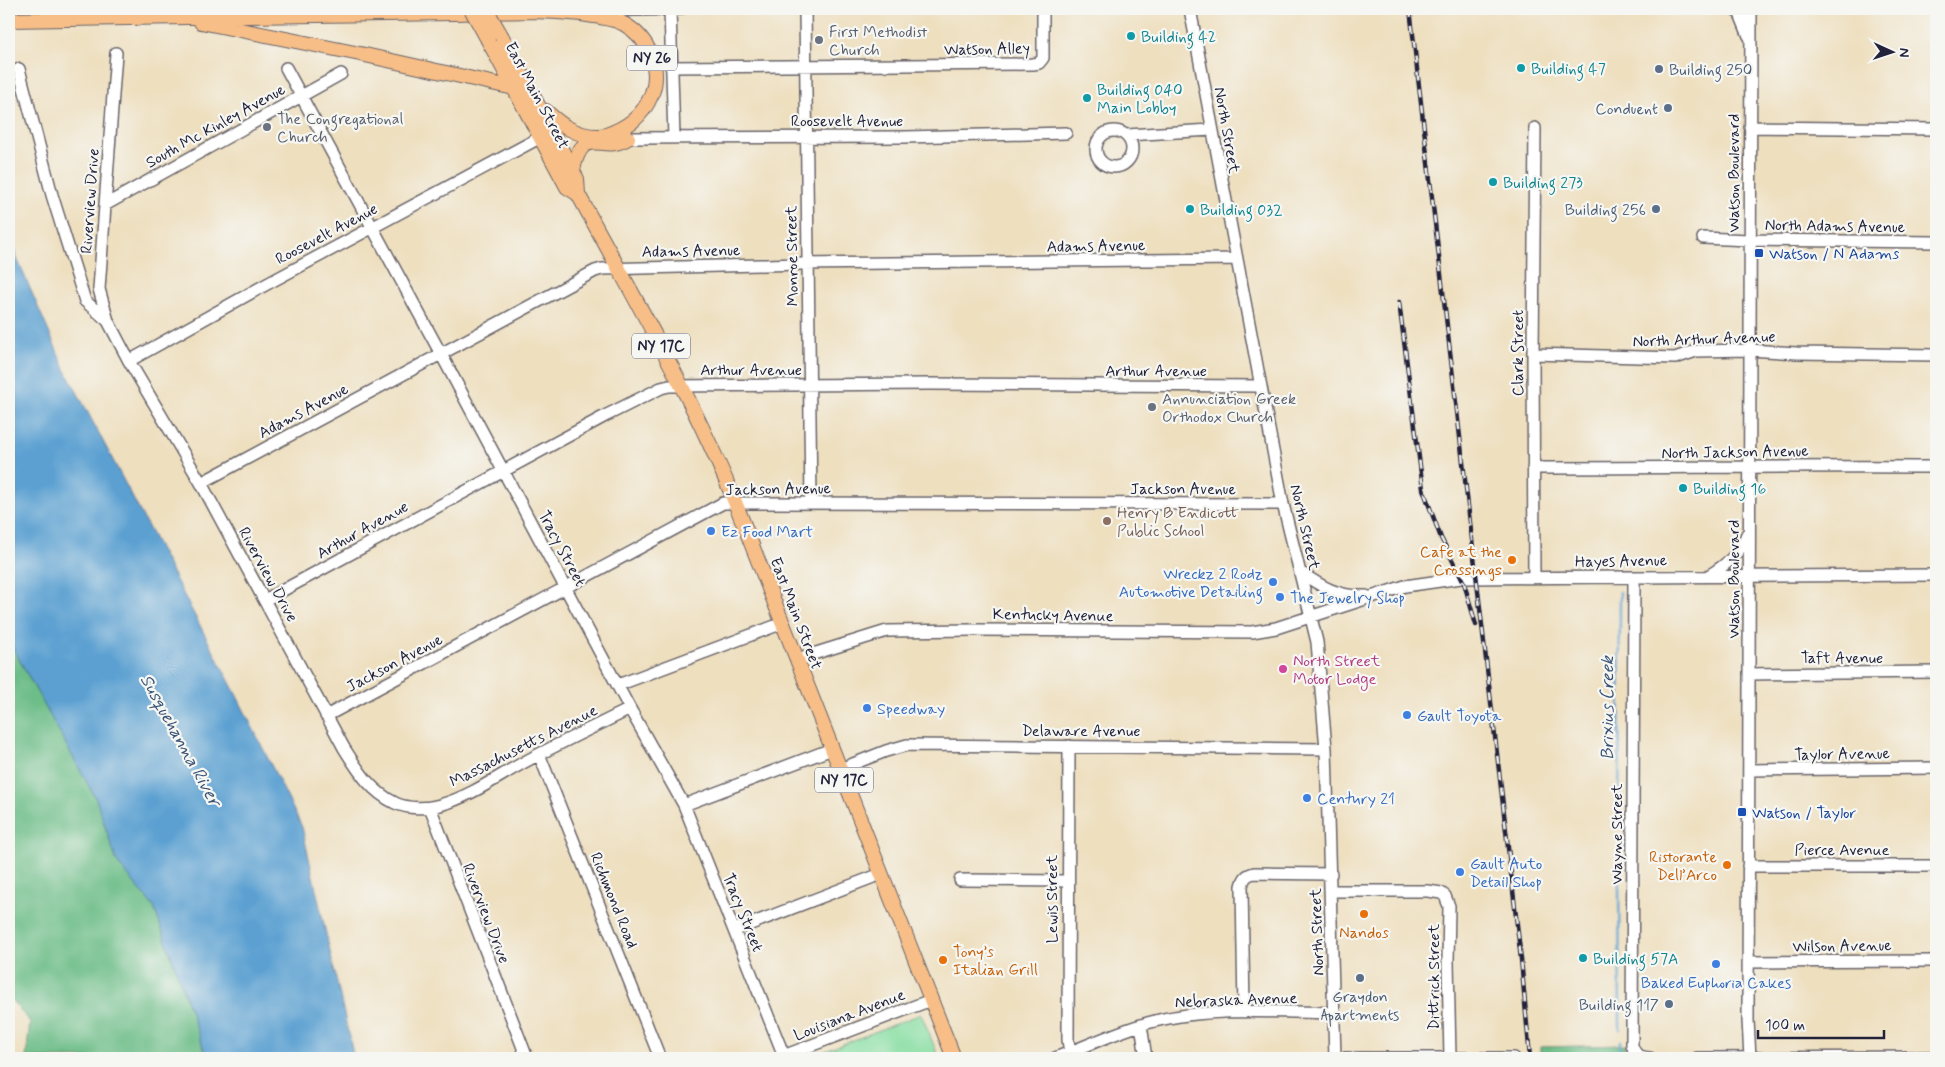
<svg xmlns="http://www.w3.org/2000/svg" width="1945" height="1067" font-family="Mynerve,sans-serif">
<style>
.green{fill:#87dea2;stroke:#54806e}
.forest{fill:#6dbd88;stroke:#487062}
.water{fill:#5ca0d1;stroke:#3f6186}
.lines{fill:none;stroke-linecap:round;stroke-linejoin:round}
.stream{stroke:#5ca0d1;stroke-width:2.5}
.minor-casing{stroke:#696469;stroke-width:14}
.major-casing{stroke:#696469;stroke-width:16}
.minor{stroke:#fff;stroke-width:11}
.major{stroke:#f7be87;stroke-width:14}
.rail-casing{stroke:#22223b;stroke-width:4.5}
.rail{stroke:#f6f6f2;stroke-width:2.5;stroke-dasharray:8;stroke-linecap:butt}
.major-bridge-casing{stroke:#696469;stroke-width:16;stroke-linecap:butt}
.major-bridge{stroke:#f7be87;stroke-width:14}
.culture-dot{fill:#0f9aa8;stroke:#f6f6f2;stroke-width:2}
.worship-dot{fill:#6b7280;stroke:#f6f6f2;stroke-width:2}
.service-dot{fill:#5c6f8a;stroke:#f6f6f2;stroke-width:2}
.transit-dot{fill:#1a4fb4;stroke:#f6f6f2;stroke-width:2}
.education-dot{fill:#8d6e63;stroke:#f6f6f2;stroke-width:2}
.shop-dot{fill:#3f7fe0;stroke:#f6f6f2;stroke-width:2}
.food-dot{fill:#e8710a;stroke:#f6f6f2;stroke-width:2}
.hotel-dot{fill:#d1479c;stroke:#f6f6f2;stroke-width:2}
.labels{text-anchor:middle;stroke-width:4.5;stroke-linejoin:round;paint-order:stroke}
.shield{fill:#f6f6f2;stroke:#626272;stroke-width:1}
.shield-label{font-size:15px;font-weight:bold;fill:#22223b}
.worship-label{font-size:16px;fill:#5b616d;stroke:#f6f6f2;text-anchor:start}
.culture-label{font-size:16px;fill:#0d838f;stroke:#f6f6f2;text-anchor:start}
.street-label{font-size:16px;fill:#22223b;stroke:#f6f6f2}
.service-label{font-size:16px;fill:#4e5e75;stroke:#f6f6f2;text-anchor:end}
.transit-label{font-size:16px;fill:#164399;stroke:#f6f6f2;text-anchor:start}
.education-label{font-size:16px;fill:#785e54;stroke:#f6f6f2;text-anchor:start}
.shop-label{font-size:16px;fill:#366cbe;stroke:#f6f6f2;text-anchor:start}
.food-label{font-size:16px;fill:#c56008;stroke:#f6f6f2;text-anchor:end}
.hotel-label{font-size:16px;fill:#b23c85;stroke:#f6f6f2;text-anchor:start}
.water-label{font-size:18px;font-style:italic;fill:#395477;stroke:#f6f6f2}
</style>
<rect width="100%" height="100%" fill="#f6f6f2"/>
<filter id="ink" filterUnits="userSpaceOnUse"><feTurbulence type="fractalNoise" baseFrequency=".02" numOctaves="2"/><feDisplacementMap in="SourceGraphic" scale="10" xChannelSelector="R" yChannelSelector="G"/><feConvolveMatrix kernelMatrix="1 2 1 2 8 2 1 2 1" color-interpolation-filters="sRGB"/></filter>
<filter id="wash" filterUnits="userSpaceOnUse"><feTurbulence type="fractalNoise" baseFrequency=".0096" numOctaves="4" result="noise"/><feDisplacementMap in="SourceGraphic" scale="20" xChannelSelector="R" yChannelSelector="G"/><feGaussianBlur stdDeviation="1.12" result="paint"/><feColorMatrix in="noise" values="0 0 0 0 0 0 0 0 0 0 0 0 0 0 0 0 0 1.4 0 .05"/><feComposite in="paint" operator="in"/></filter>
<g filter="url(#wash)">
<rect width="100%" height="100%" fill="#eedfbf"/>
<path class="green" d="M921,1014L939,1058H807Z"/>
<path class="forest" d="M9,641L96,799L117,862L154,907L207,1058H26L30,1022L9,997Z
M1626,1045L1627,1058H1540V1047Z"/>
<path class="water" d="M9,226L16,256L65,369L236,694L302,827L354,1058H207L154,907L117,862L96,799L9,641Z"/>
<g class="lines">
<path class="stream" d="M1619,824L1620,592
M1619,881L1620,1029
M1610,1058L1619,1054L1620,1041"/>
</g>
</g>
<g filter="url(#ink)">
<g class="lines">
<g class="minor-casing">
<path id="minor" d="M805,9L811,503
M1190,9L1283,504L1317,642L1326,749L1335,1058
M1735,9L1740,14L1749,36
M670,10L674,137
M591,11L680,9
M116,53L99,289L108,321L129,361L201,483L344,748C358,770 370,791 395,803C408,809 426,809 440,805C469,797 496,778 521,764C557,744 594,727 630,709
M671,67L1033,64L1039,63L1043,58V9
M286,68L441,354L630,709L684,805L784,1056
M19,69L52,195L85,301L107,320
M1750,127L1936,129
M1096 149a18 18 0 1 1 36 0a18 18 0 1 1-36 0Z
M1127,135L1211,130
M628,138L905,137L1066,133
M105,205L341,74
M1703,238L1749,240L1936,242
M1533,354L1675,358L1696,351L1749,350L1797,353L1936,355
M129,361L267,284L541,137
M1533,468C1668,468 1802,466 1936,467
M201,483L595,271L602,269L801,264L1236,259
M1300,572C1322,587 1338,597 1366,596
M1708,576C1726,565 1740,554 1747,534
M1534,577L1533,354L1535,128
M1634,577L1632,1045C1635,1056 1640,1057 1650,1058
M265,600L607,415L661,388L669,386L929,384L1260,386
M797,659L887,631L974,630L1252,632L1276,628L1405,586L1461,578L1936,575
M1749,674L1936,672
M618,685L783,623
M326,716L723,503L1283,504
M1069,746L1068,1040L1070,1053
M539,754L660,1058
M840,769L886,751L907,745L1326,749
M1749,770L1936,768
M684,805L832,749
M430,807L527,1058
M1748,866H1936
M960,880L1067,881
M1331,891H1428L1441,893L1445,896L1449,906L1448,961L1450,1058
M735,930L881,874
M1748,962L1936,961
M1244,1012L1242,886C1244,878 1246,875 1254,873L1331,874
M1141,1025L1146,1058
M778,1058L931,1000
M1055,1058C1088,1046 1121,1029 1155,1021C1210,1007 1278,1012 1335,1013
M1335,1058H1514
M1697,1058L1936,1057
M1750,1058L1748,1020L1751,9"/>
</g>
<g class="major-casing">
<path id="major" d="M9,20C157,18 305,14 453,13C500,12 548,8 594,16C604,18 615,19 624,24C649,38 662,69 651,96C642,117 627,128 606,135
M201,22L365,55L514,88
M502,37L577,179L578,194C633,296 692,396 735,502L954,1058
M488,40L567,187L578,194
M546,111C561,125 576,136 597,136C608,136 618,132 628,138C603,155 583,122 573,170"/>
</g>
<use href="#minor" class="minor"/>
<use href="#major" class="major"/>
<g class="rail-casing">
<path id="rail" d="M1410,9L1521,959L1530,1058
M1399,302L1423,489L1441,538L1464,583L1476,625"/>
</g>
<use href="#rail" class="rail"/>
<g class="major-bridge-casing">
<path id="major-bridge" d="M471,9L488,40
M486,9L502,37"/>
</g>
<use href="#major-bridge" class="major-bridge"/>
</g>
</g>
<g class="culture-dot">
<circle cx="1131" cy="36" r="5"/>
<circle cx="1521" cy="68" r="5"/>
<circle cx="1087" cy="98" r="5"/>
<circle cx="1493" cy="182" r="5"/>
<circle cx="1190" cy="209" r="5"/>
<circle cx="1683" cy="488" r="5"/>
<circle cx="1583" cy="958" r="5"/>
</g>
<g class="worship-dot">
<circle cx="819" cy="40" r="5"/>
<circle cx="267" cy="127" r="5"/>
<circle cx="1152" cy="407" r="5"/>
</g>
<g class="service-dot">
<circle cx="1659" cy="69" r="5"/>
<circle cx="1668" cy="108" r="5"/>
<circle cx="1656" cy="209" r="5"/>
<circle cx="1360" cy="978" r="5"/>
<circle cx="1669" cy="1004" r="5"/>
</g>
<g class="transit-dot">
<rect x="1754" y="248" width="10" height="10" rx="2.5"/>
<rect x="1737" y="807" width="10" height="10" rx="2.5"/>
</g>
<circle class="education-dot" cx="1107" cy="521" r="5"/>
<g class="shop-dot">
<circle cx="711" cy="531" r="5"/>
<circle cx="1273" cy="582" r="5"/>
<circle cx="1280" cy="597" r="5"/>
<circle cx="867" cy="708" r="5"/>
<circle cx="1407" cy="715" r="5"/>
<circle cx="1307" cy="798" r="5"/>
<circle cx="1460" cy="872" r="5"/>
<circle cx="1716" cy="964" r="5"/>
</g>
<g class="food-dot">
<circle cx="1512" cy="560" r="5"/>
<circle cx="1727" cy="865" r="5"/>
<circle cx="1364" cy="914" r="5"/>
<circle cx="943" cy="960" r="5"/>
</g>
<circle class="hotel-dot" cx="1283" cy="669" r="5"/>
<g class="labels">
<g class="shield">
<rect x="627" y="45.5" width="50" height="25" rx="4"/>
<rect x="632" y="333.5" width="58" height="25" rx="4"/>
<rect x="815" y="767.5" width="58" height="25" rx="4"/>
</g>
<g class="shield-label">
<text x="652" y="63">NY 26</text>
<text x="661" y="351">NY 17C</text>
<text x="844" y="785">NY 17C</text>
</g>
<g class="worship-label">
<text x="829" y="37">First Methodist<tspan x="829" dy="18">Church</tspan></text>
<text x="277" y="124">The Congregational<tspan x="277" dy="18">Church</tspan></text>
<text x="1162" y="404">Annunciation Greek<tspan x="1162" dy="18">Orthodox Church</tspan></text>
</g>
<g class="culture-label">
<text x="1141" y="42">Building 42</text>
<text x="1531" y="74">Building 47</text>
<text x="1097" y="95">Building 040<tspan x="1097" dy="18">Main Lobby</tspan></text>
<text x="1503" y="188">Building 273</text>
<text x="1200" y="215">Building 032</text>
<text x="1693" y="494">Building 16</text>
<text x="1593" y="964">Building 57A</text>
</g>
<g class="street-label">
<text transform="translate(987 48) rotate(-1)" y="6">Watson Alley</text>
<text transform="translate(538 95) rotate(62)" y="6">East Main Street</text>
<text x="847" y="126">Roosevelt Avenue</text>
<text transform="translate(215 125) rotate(-29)" y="6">South Mc Kinley Avenue</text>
<text transform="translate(1228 130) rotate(80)" y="6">North Street</text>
<text transform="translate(1733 173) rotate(-90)" y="6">Watson Boulevard</text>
<text transform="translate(89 201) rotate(-86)" y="6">Riverview Drive</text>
<text transform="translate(1835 225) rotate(1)" y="6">North Adams Avenue</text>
<text transform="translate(326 233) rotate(-28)" y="6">Roosevelt Avenue</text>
<text transform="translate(1096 245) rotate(-1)" y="6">Adams Avenue</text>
<text transform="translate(691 250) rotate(-1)" y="6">Adams Avenue</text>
<text transform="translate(791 256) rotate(-91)" y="6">Monroe Street</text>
<text transform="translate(1704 338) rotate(-2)" y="6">North Arthur Avenue</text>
<text transform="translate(1517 353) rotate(-90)" y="6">Clark Street</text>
<text x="751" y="375">Arthur Avenue</text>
<text x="1156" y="376">Arthur Avenue</text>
<text transform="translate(303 410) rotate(-28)" y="6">Adams Avenue</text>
<text transform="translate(1735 451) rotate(-1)" y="6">North Jackson Avenue</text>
<text transform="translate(778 488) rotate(-1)" y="6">Jackson Avenue</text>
<text x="1183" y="494">Jackson Avenue</text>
<text transform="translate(1306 527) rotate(77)" y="6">North Street</text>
<text transform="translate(362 529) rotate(-29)" y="6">Arthur Avenue</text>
<text transform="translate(563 548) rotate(62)" y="6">Tracy Street</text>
<text transform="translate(1621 560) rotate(-1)" y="6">Hayes Avenue</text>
<text transform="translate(269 574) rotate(61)" y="6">Riverview Drive</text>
<text transform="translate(1733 579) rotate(-90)" y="6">Watson Boulevard</text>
<text transform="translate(797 613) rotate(69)" y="6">East Main Street</text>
<text transform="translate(1053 614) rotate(1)" y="6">Kentucky Avenue</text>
<text x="1842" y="663">Taft Avenue</text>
<text transform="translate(394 662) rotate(-28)" y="6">Jackson Avenue</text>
<text x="1081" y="736">Delaware Avenue</text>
<text transform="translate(523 745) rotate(-27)" y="6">Massachusetts Avenue</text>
<text transform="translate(1842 753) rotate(-1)" y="6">Taylor Avenue</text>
<text transform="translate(1616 834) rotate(-90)" y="6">Wayne Street</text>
<text x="1842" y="855">Pierce Avenue</text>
<text transform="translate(1051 899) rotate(-90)" y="6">Lewis Street</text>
<text transform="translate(615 900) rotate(68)" y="6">Richmond Road</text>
<text transform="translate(744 912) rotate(68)" y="6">Tracy Street</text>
<text transform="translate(487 913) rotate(69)" y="6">Riverview Drive</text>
<text transform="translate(1316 932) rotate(-92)" y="6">North Street</text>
<text transform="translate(1842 945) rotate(-1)" y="6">Wilson Avenue</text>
<text transform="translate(1433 977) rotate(-90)" y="6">Dittrick Street</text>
<text transform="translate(1236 999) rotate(-2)" y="6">Nebraska Avenue</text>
<text transform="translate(849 1014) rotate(-21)" y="6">Louisiana Avenue</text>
</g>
<g class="service-label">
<text x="1669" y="75" text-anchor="start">Building 250</text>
<text x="1658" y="114">Conduent</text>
<text x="1646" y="215">Building 256</text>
<text x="1360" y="1002" text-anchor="middle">Graydon<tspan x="1360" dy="18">Apartments</tspan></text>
<text x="1659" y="1010">Building 117</text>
</g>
<g class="transit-label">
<text x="1769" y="259">Watson / N Adams</text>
<text x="1752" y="818">Watson / Taylor</text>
</g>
<g class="education-label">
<text x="1117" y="518">Henry B Endicott<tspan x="1117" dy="18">Public School</tspan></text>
</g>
<g class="shop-label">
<text x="721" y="537">Ez Food Mart</text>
<text x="1263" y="579" text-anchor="end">Wreckz 2 Rodz<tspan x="1263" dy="18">Automotive Detailing</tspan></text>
<text x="1290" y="603">The Jewelry Shop</text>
<text x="877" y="714">Speedway</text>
<text x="1417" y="721">Gault Toyota</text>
<text x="1317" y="804">Century 21</text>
<text x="1470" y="869">Gault Auto<tspan x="1470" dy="18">Detail Shop</tspan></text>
<text x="1716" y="988" text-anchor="middle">Baked Euphoria Cakes</text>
</g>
<g class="food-label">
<text x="1502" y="557">Cafe at the<tspan x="1502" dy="18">Crossings</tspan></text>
<text x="1717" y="862">Ristorante<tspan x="1717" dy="18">Dell’Arco</tspan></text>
<text x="1364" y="938" text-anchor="middle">Nandos</text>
<text x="953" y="957" text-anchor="start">Tony’s<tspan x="953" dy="18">Italian Grill</tspan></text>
</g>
<g class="hotel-label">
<text x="1293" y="666">North Street<tspan x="1293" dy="18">Motor Lodge</tspan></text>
</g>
<g class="water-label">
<text transform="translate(1607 708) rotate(-90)" y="6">Brixius Creek</text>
<text transform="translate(181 740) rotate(61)" y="6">Susquehanna River</text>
</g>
</g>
<rect width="1945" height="1067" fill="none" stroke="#f6f6f2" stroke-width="30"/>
<g transform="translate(1892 52) rotate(93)" stroke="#f6f6f2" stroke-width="4" paint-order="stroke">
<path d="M0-4L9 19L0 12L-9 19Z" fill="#22223b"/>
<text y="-8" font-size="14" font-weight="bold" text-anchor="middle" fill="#22223b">N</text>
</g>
<path d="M1758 1030v8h126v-8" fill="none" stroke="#22223b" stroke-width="2.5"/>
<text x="1765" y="1030" font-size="15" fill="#22223b" stroke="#f6f6f2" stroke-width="4" paint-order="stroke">100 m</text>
</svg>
